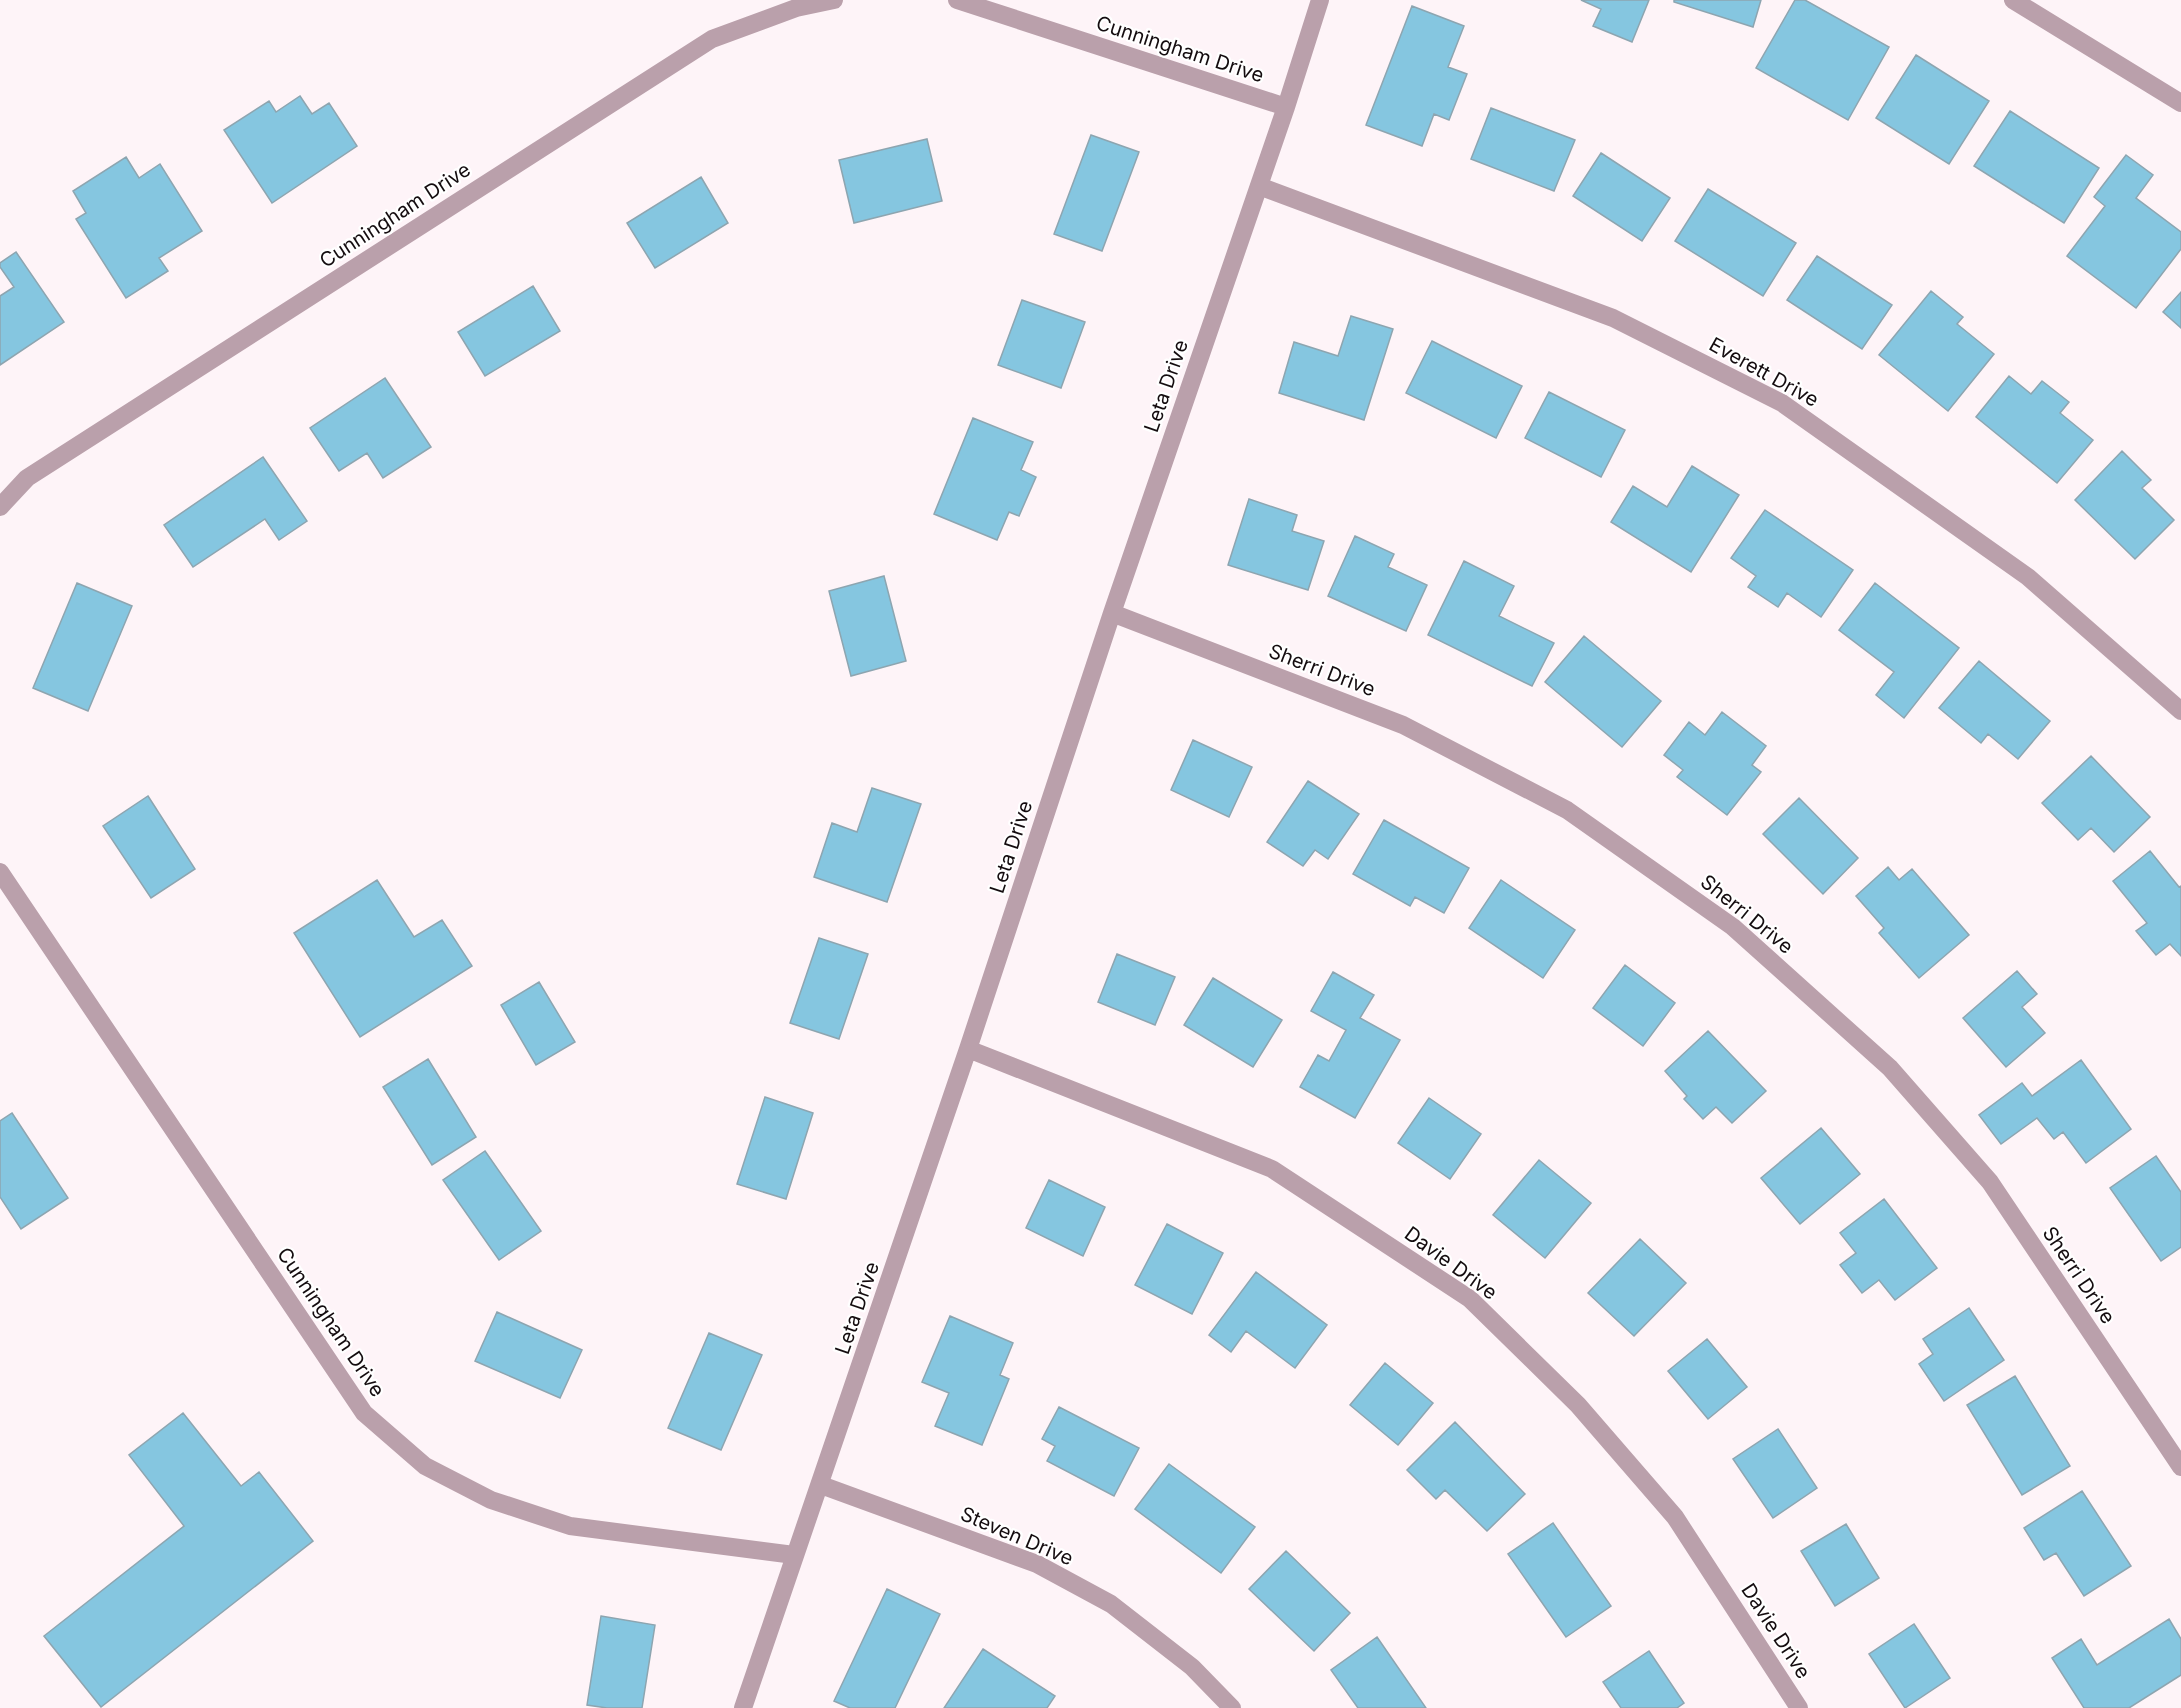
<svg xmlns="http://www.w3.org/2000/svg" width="2181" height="1708" font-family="Inter,sans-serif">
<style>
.building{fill:#85c6e0;stroke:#8da5b0;stroke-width:1.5}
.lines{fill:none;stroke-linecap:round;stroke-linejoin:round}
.minor{stroke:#baa0ab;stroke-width:18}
.labels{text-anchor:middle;stroke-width:4.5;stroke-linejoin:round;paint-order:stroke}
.street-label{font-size:20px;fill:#140c0f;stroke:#fff}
</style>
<rect width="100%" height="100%" fill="#fef4f8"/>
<path class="building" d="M1581,0H1649L1632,42L1593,26L1601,9Z
M1674,0H1761L1753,27L1674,2Z
M1795,0H1805L1889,47L1848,120L1756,68Z
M1412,6L1464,26L1448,67L1467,74L1449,120L1434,114L1422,146L1366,125Z
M1916,55L1989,101L1949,164L1876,118Z
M300,96L312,114L329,103L357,146L272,203L224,130L269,101L276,112Z
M1491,108L1575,140L1554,191L1471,159Z
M2010,111L2099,168L2064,223L1974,166Z
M1091,135L1139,152L1102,251L1054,234Z
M927,139L942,201L854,223L839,160Z
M1601,153L1670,198L1642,241L1573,196Z
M2126,155L2153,175L2136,198L2181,232V249L2136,308L2067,256L2105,206L2094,197Z
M126,157L139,178L160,164L202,231L159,258L168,271L126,298L76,219L86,213L73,191Z
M701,177L728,223L655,268L627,223Z
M1708,189L1796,243L1763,296L1675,241Z
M16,252L64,322L0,365V296L14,287L0,267V263Z
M1817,256L1892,305L1862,349L1787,300Z
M533,286L560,331L485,376L458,332Z
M1931,291L1963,317L1957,324L1994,354L1948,411L1879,355Z
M2181,292V328L2163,312Z
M1022,300L1085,322L1061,388L998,365Z
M1351,316L1393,329L1364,420L1279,393L1294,342L1338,356Z
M1432,341L1522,386L1496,438L1406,393Z
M2009,376L2031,394L2042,381L2069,402L2060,413L2093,440L2057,483L1976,417Z
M385,378L431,447L383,478L367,453L339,471L310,428Z
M1549,392L1625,430L1601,477L1525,438Z
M973,418L1033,442L1021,470L1036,477L1019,516L1009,512L997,540L934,514Z
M2122,451L2151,480L2142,488L2174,520L2135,559L2075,500Z
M263,457L307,521L279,540L265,519L193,567L164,525Z
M1692,466L1739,495L1691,572L1611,522L1633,486L1667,507Z
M1249,499L1297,515L1292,531L1324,541L1308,590L1228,565Z
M1765,510L1853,570L1821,617L1787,593L1778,607L1748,587L1756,576L1731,558Z
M1355,536L1394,554L1388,567L1427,585L1406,631L1328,596Z
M1464,561L1514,586L1499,616L1554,643L1532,686L1428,635Z
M884,576L906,661L851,676L829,591Z
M77,583L132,606L88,711L33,688Z
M1875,583L1959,648L1904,718L1876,695L1894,672L1839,630Z
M1584,636L1661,701L1622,747L1545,682Z
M1979,661L2050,721L2018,759L1988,734L1981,743L1939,708Z
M1722,712L1766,746L1752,765L1761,772L1727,815L1677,777L1683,770L1664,755L1689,722L1705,735Z
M1193,740L1252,767L1229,817L1171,790Z
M2091,756L2150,817L2114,852L2091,828L2078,840L2042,803Z
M1308,781L1359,814L1328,859L1315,850L1303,866L1267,842Z
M872,788L921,804L887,902L814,877L832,823L857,832Z
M148,796L195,869L151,898L103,826Z
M1799,798L1858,858L1823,894L1763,834Z
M1384,820L1469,868L1444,913L1415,897L1410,906L1353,874Z
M2150,851L2179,887L2181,886V956L2170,944L2156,955L2136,931L2147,923L2113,881Z
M1888,867L1899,880L1912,869L1969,935L1919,978L1879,933L1884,928L1856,896Z
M377,880L414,937L442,920L472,966L360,1037L294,933Z
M1501,880L1575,930L1543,978L1469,928Z
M819,938L868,954L839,1039L790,1023Z
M1117,954L1175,977L1155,1025L1098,1002Z
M1625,965L1675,1003L1643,1046L1593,1008Z
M2017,971L2037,994L2022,1007L2045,1033L2006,1067L1963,1018Z
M1333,972L1374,995L1360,1018L1400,1040L1355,1118L1300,1087L1318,1055L1329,1061L1346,1030L1311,1011Z
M1213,978L1282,1020L1253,1067L1184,1025Z
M539,982L575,1042L536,1065L501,1005Z
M1708,1031L1766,1091L1732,1123L1716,1107L1703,1119L1684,1099L1687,1096L1665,1071Z
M428,1059L476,1137L432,1165L383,1087Z
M2081,1060L2131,1129L2086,1163L2063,1132L2054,1139L2037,1118L2001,1144L1979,1115L2022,1083L2032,1096Z
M765,1097L813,1113L786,1199L737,1184Z
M1429,1098L1481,1134L1450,1179L1398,1143Z
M12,1113L68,1198L21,1229L0,1197V1121Z
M1821,1128L1860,1174L1800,1224L1761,1178Z
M485,1151L541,1231L499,1260L443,1180Z
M2156,1156L2181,1192V1247L2161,1261L2110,1188Z
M1539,1160L1591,1203L1545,1258L1493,1215Z
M1049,1180L1105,1207L1083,1256L1026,1228Z
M1884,1199L1937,1268L1895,1300L1879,1280L1862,1293L1840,1265L1856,1253L1840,1233Z
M1167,1224L1223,1253L1192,1314L1135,1285Z
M1640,1239L1686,1283L1634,1336L1588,1293Z
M1256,1272L1327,1325L1295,1368L1246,1331L1231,1352L1209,1335Z
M1969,1308L2004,1360L1944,1401L1919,1364L1933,1354L1923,1339Z
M497,1312L582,1350L560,1398L475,1361Z
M950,1316L1013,1343L1000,1375L1009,1379L982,1445L935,1426L949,1393L922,1382Z
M709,1333L762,1355L721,1450L668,1428Z
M1707,1339L1747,1387L1708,1419L1668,1371Z
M1385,1363L1433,1403L1398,1445L1350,1405Z
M2015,1376L2070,1466L2022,1495L1967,1405Z
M1059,1407L1139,1448L1114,1496L1047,1461L1055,1446L1042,1439Z
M183,1413L241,1486L259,1472L313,1541L101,1707L44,1636L184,1526L129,1455Z
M1455,1422L1525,1494L1487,1531L1445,1490L1436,1499L1407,1470Z
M1778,1429L1817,1488L1773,1518L1733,1459Z
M1169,1464L1255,1527L1221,1573L1135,1509Z
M2082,1491L2131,1566L2084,1596L2056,1553L2044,1560L2024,1528Z
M1553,1523L1611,1606L1566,1637L1508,1554Z
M1846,1524L1879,1578L1835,1606L1801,1551Z
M1286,1551L1350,1613L1314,1651L1249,1589Z
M887,1589L940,1614L895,1708H850L834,1701Z
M601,1616L655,1625L642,1708H607L587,1705Z
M2169,1619L2181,1639V1675L2129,1708H2084L2052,1658L2081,1639L2097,1665Z
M1914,1624L1950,1678L1905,1708L1869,1654Z
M1377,1637L1426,1708H1358L1331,1670Z
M983,1649L1055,1696L1047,1708H944Z
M1649,1651L1684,1703L1677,1708H1621L1603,1682Z"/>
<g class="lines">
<path class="minor" d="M957,0L1286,107
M2013,0L2181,103
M1259,186L1613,318L1782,403L2028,577L2181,711
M0,507L27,478L712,39L796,8L834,0
M1112,613L1403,725L1567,810L1733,927L1890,1068L1990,1182L2181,1467
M0,872L364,1413L425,1466L491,1500L570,1526L794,1555
M968,1049L1272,1169L1470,1299L1578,1405L1675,1517L1799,1708
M821,1485L1037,1564L1111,1604L1192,1667L1232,1708
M743,1708L968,1049L1112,613L1286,107L1320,0"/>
</g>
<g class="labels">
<g class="street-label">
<text transform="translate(1180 49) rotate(18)" y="7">Cunningham Drive</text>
<text transform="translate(395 215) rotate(-33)" y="7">Cunningham Drive</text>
<text transform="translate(1764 372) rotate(29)" y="7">Everett Drive</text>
<text transform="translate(1166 386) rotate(-71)" y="7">Leta Drive</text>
<text transform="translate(1322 670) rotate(21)" y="7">Sherri Drive</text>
<text transform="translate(1011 847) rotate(-72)" y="7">Leta Drive</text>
<text transform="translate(1747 914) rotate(39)" y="7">Sherri Drive</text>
<text transform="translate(1451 1263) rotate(36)" y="7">Davie Drive</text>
<text transform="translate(2079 1275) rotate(56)" y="7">Sherri Drive</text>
<text transform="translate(857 1308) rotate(-71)" y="7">Leta Drive</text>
<text transform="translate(331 1322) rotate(56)" y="7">Cunningham Drive</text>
<text transform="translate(1017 1536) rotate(23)" y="7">Steven Drive</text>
<text transform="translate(1776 1631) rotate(57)" y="7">Davie Drive</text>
</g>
</g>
</svg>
